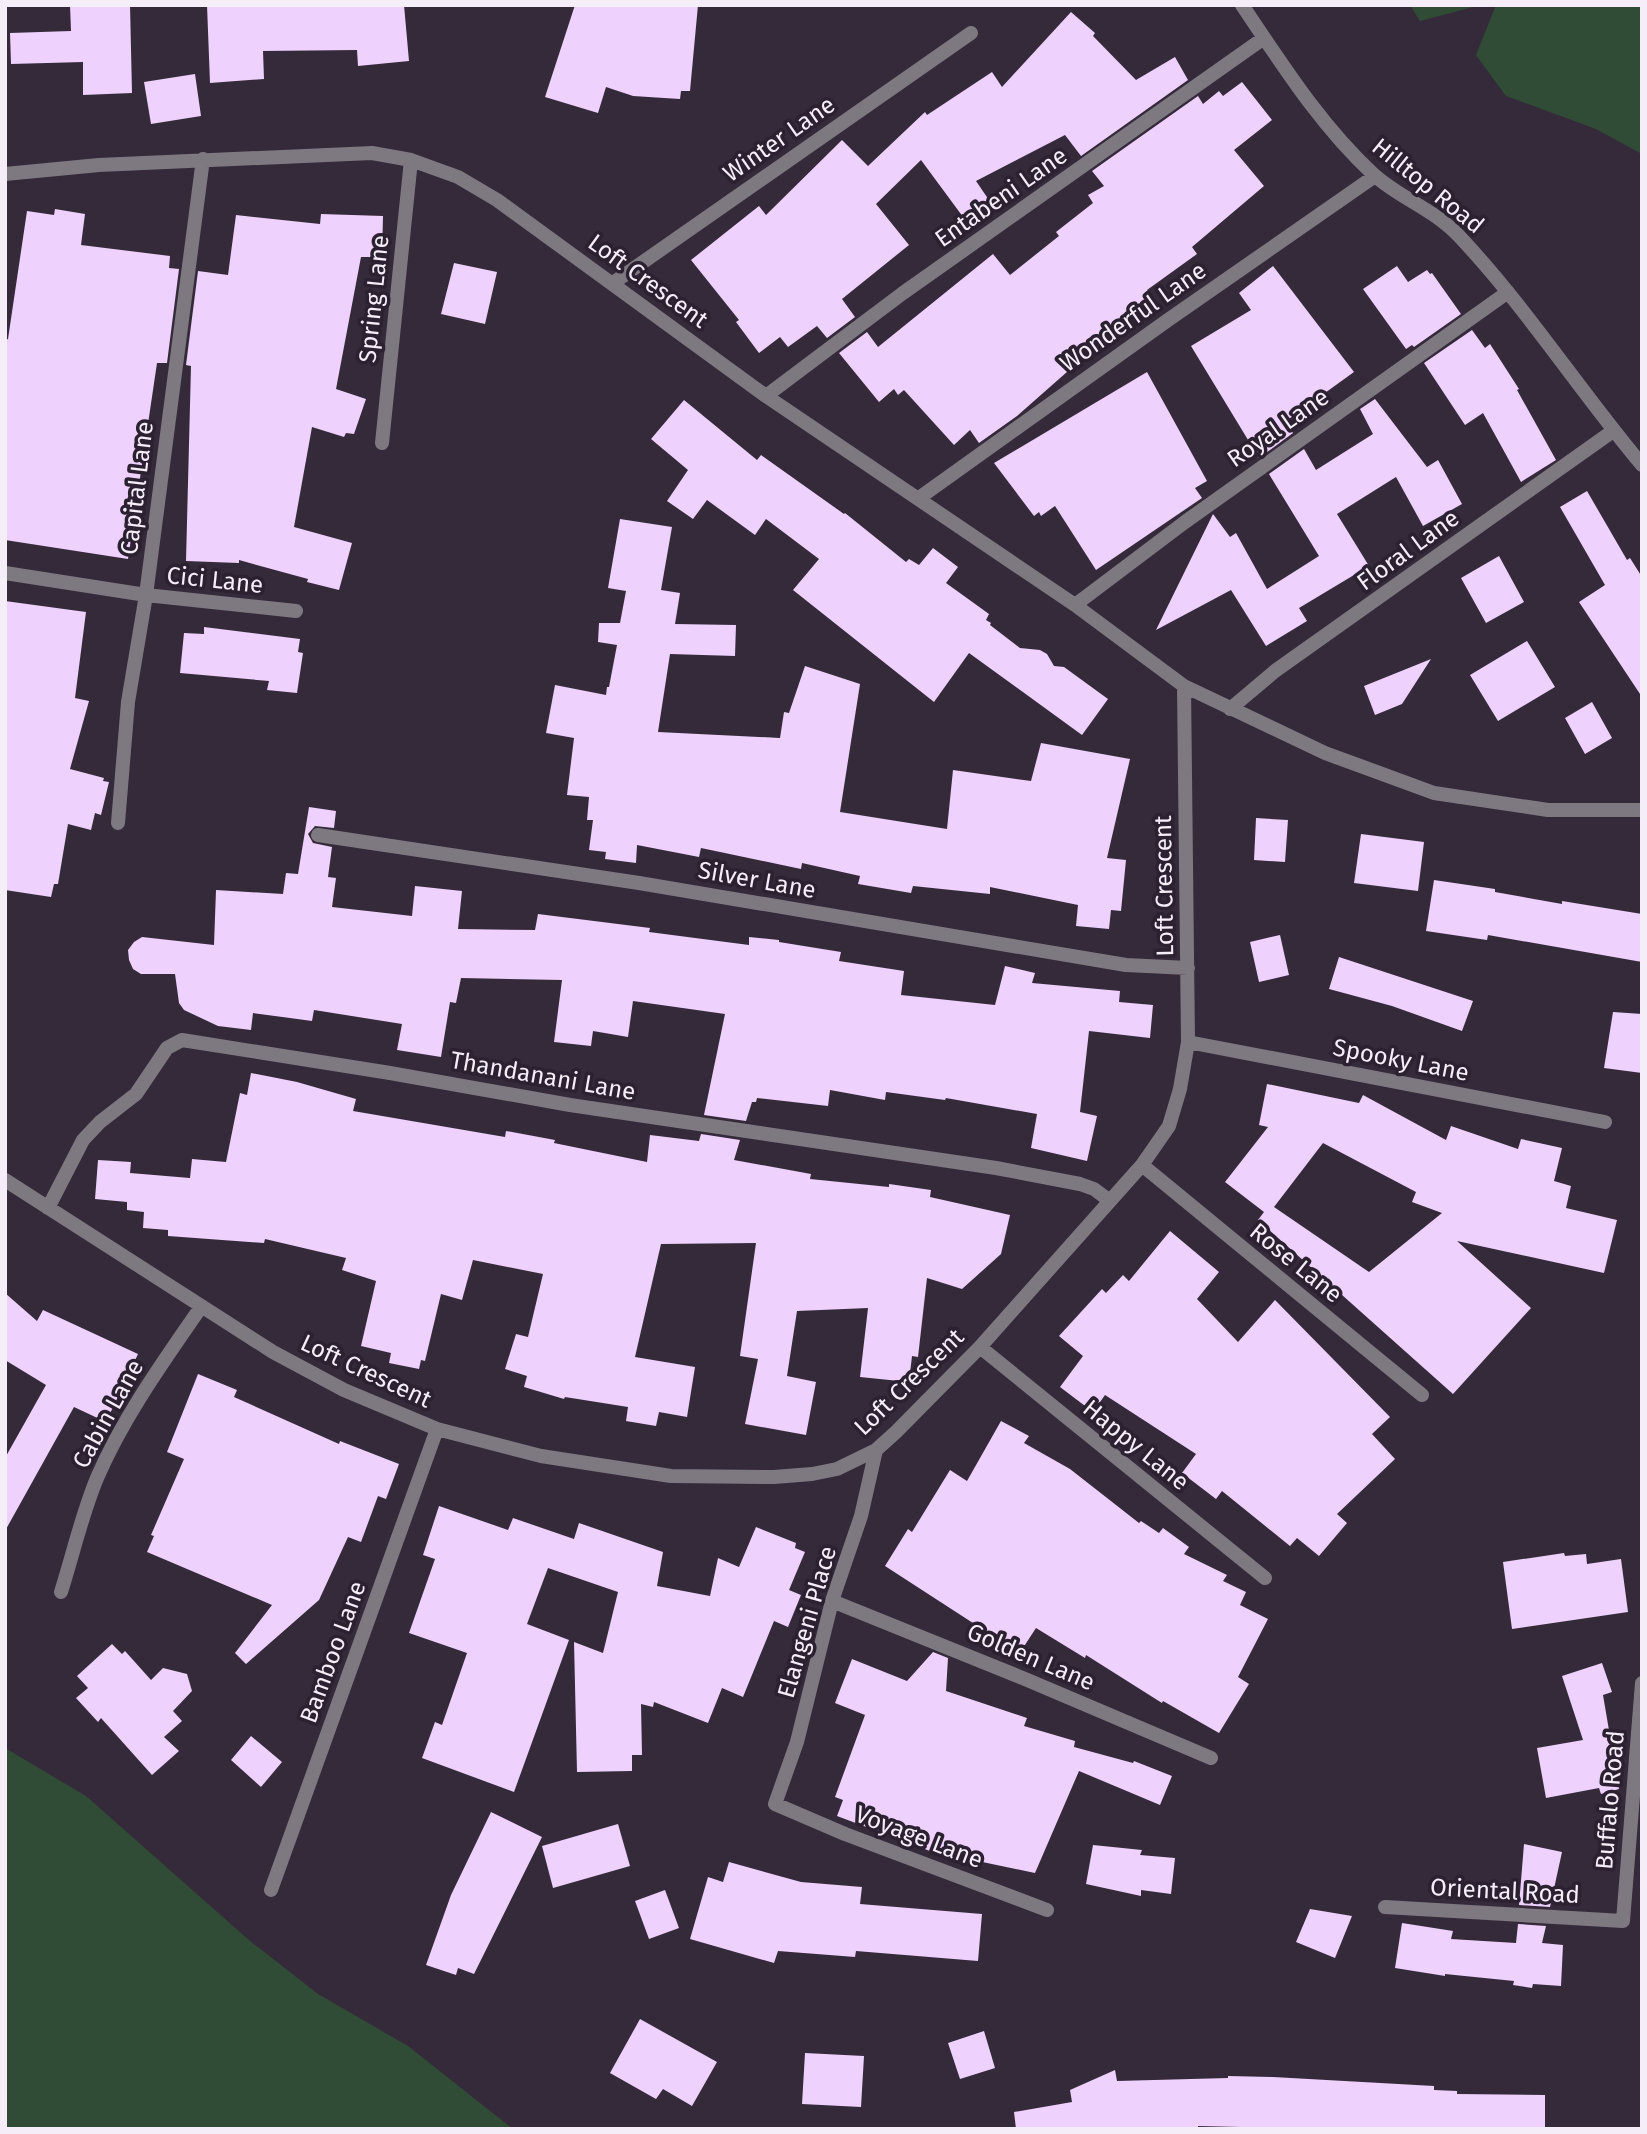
<svg xmlns="http://www.w3.org/2000/svg" width="1647" height="2134" font-family="'Fira Sans',sans-serif">
<style>
.green{fill:#314c36}
.building{fill:#eed1fd;fill-rule:evenodd}
.lines{fill:none;stroke-linecap:round;stroke-linejoin:round}
.street{stroke:#7e7981;stroke-width:14}
.labels{text-anchor:middle;stroke-width:7;stroke-linejoin:round;paint-order:stroke}
.street-label{font-size:24px;fill:#f5eef9;stroke:#2b2130}
</style>
<rect width="100%" height="100%" fill="#352a3a"/>
<path class="green" d="M1410,5H1481L1420,21Z
M1496,5H1642V154L1596,129L1506,96L1476,55Z
M5,1748L86,1796L250,1941L318,1994L408,2046L513,2129H5Z"/>
<path class="building" d="M70,5H130L132,93L83,95V62L11,64L10,33L71,31Z
M207,5H404L409,61L358,66L357,50L263,51L264,79L210,83Z
M575,5H698L690,91H681L680,99L633,96L606,87L598,113L545,97Z
M1071,12L1095,33L1093,36L1136,80L1175,57L1188,80L1081,156L1065,135L976,181L991,203L966,221L921,160L876,204L909,245L842,299L855,317L827,338L817,326L788,347L780,337L759,353L736,322L739,320L691,260L759,206L766,215L842,140L868,166L925,112L927,115L992,72L1002,87Z
M195,74L201,116L151,124L144,82Z
M1242,82L1272,120L1234,150L1264,186L1192,247L1197,254L1147,290L1152,297L1017,416L979,443L970,430L954,445L904,390L898,395L894,389L879,402L839,353L867,332L878,347L993,254L1010,275L1059,236L1056,232L1093,203L1088,195L1104,186L1092,171L1198,96L1203,104L1219,91L1223,96Z
M55,209L85,214L81,245L170,256L169,268L179,269L167,363H157L128,559L5,540V340L8,339L27,211L54,215Z
M321,214L383,216L382,257H361L336,389L366,399L354,434L346,433L344,437L312,427L294,527L352,543L339,590L307,582L308,579L239,560V563L186,561L191,366L186,365L198,271L228,275L236,215L320,224Z
M454,263L497,272L485,324L441,314Z
M1273,266L1354,372L1286,421L1293,433L1259,458L1191,346L1251,310L1239,293Z
M1397,266L1408,282L1427,270L1430,274L1432,273L1461,314L1414,347L1412,345L1406,349L1363,289Z
M1472,330L1485,348L1490,344L1519,389L1517,390L1556,460L1521,482L1483,413L1465,425L1424,363Z
M1147,372L1207,481L1195,488L1202,498L1096,570L1055,506L1041,516L1039,512L1034,516L994,463Z
M1375,399L1427,467L1438,460L1462,504L1423,526L1396,477L1337,514L1369,566L1299,608L1307,621L1266,646L1231,590L1156,630L1213,514L1230,537L1236,533L1267,589L1319,556L1269,474L1304,449L1316,470L1373,434L1360,409Z
M684,400L757,460L761,455L844,514L845,513L906,562L909,559L919,565L933,548L958,567L946,583L989,614L986,620L991,623L990,625L1020,648L1040,650L1047,654L1054,666L1064,667L1108,699L1082,735L969,653L934,702L793,590L819,559L766,519L755,535L707,500L693,519L667,501L688,470L651,439Z
M1587,491L1627,560L1630,558L1642,577V697L1579,602L1605,585L1560,507Z
M620,519L672,527L661,590L680,593L675,624L736,625L735,656L670,654L658,732L780,738L784,712L789,713L805,666L860,684L840,812L947,829L953,770L1031,781L1041,743L1130,759L1107,858L1126,860L1121,911L1111,910L1109,929L1076,926L1078,905L990,887V894L913,886L911,893L858,884L860,876L802,863L801,869L701,848L699,857L637,845L636,863L605,859L606,852L589,850L593,820H587L589,797L567,795L574,738L546,733L555,685L606,695L607,687H609L617,645L598,642L599,623H620L626,591L608,588Z
M1499,556L1524,602L1486,623L1461,578Z
M5,601L86,612L75,698L89,701L70,769L104,778L103,781L109,782L101,815L95,813L91,830L68,824L58,884H54L51,897L5,890Z
M204,627L300,639L298,652L303,653L297,693L267,690L269,681L180,673L184,633L204,634Z
M1527,641L1555,687L1498,721L1470,675Z
M1431,659L1402,704L1375,715L1364,686Z
M1592,702L1612,738L1585,754L1565,718Z
M309,807L336,811L334,828L315,826L308,834L313,843L332,847L328,877L336,878L332,907L412,916L415,886L462,891L458,929L535,930L538,914L650,928L649,932L749,945V937L779,940V942L841,952L839,961L904,971L901,995L995,1005L1005,966L1035,973L1032,983L1120,991L1119,1002L1153,1005L1150,1038L1089,1031L1080,1112L1097,1116L1087,1161L1031,1148L1037,1114L946,1098L945,1100L886,1092L885,1100L830,1090L828,1106L757,1098L756,1102H752L746,1121L704,1115L725,1014L633,1001L628,1037L593,1031L591,1046L554,1042L562,980L461,978L456,1003L450,1002L441,1057L397,1050L402,1024L314,1010L312,1021L253,1013L251,1030L218,1026L184,1010L179,1003L175,974H141L133,969L129,960L128,950L134,942L142,937L214,945L216,890L283,894L286,873L298,874Z
M1256,818L1288,820L1285,862L1254,860Z
M1361,834L1424,842L1418,891L1354,883Z
M1434,880L1495,889V892L1562,904V901L1642,914V962L1488,935L1487,940L1426,931Z
M1280,935L1289,975L1259,982L1250,942Z
M1339,957L1473,1001L1462,1031L1392,1006L1329,989Z
M1613,1012L1642,1014V1073L1604,1068Z
M251,1073L297,1082L356,1099L353,1111L505,1137L506,1131L555,1140L554,1143L647,1162L650,1135L699,1141L701,1134L740,1140L734,1160L811,1174L810,1179L889,1187V1184L931,1190L930,1197L1010,1215L1001,1254L962,1289L927,1278L918,1357L912,1356L909,1382L860,1377L868,1308L797,1311L787,1376L816,1382L806,1435L745,1424L758,1359L740,1356L756,1243L661,1244L635,1357L695,1367L687,1417L659,1412L656,1426L626,1421L628,1407L565,1397L564,1399L524,1387L527,1376L505,1369L516,1334L528,1337L543,1274L473,1260L462,1300L441,1294L425,1361L421,1360L419,1369L389,1363L391,1353L361,1346L376,1281L342,1270L346,1258L265,1239L264,1243L168,1236V1230L143,1228L144,1212L127,1210V1202L95,1199L98,1160L131,1162L130,1173L190,1178L192,1159L226,1162L240,1093L247,1095Z
M1267,1084L1359,1103L1363,1095L1446,1140L1451,1126L1518,1149L1521,1139L1562,1148L1554,1181L1571,1186L1566,1208L1617,1220L1604,1273L1457,1241L1531,1308L1453,1394L1258,1220L1264,1212L1225,1182L1268,1127L1259,1125ZM1323,1143L1416,1192L1412,1202L1442,1213L1369,1272L1274,1207Z
M1170,1231L1219,1272L1197,1299L1238,1342L1275,1300L1390,1417L1372,1434L1395,1459L1337,1514L1347,1523L1319,1556L1297,1538L1290,1546L1222,1491L1216,1499L1182,1473L1196,1454L1105,1395L1093,1412L1060,1387L1083,1356L1059,1336L1102,1289L1106,1293L1123,1275L1129,1281Z
M5,1293L37,1321L43,1310L138,1354L106,1422L74,1407L5,1531V1458L46,1385L5,1360Z
M198,1374L237,1390L234,1397L339,1444L340,1441L399,1464L386,1499L378,1496L361,1542L348,1537L319,1600L246,1664L235,1653L272,1605L147,1552L154,1536L151,1535L184,1459L167,1452Z
M1001,1421L1029,1436L1024,1443L1070,1469L1139,1523L1141,1521L1159,1533L1163,1528L1189,1547L1184,1554L1227,1575L1223,1581L1246,1592L1240,1605L1268,1619L1238,1677L1249,1684L1219,1733L1163,1701L1162,1703L1086,1655L1085,1658L1036,1628L1021,1651L995,1633L993,1636L885,1566L908,1529L912,1532L950,1470L967,1481Z
M439,1506L508,1530L513,1518L574,1539L579,1523L663,1552L657,1586L710,1596L718,1558L739,1567L756,1527L796,1543L795,1548L805,1552L789,1590L801,1595L788,1627L774,1621L743,1697L722,1688L708,1723L654,1702L653,1707L641,1704L642,1755H632V1771L577,1772L574,1642L603,1653L618,1592L548,1568L527,1624L569,1640L514,1792L422,1758L435,1722L442,1725L467,1653L409,1633L435,1559L423,1555Z
M1564,1553L1565,1556L1586,1554L1587,1564L1621,1559L1628,1612L1512,1629L1503,1562Z
M112,1644L122,1654L125,1651L151,1680L163,1668L187,1674L192,1691L173,1711L182,1721L164,1737L179,1751L152,1775L101,1718L98,1722L76,1698L88,1688L77,1676Z
M933,1652L948,1658L946,1691L1027,1718L1024,1726L1075,1741L1074,1747L1133,1763L1134,1761L1172,1776L1160,1805L1079,1771L1035,1873L930,1851L837,1816L843,1800L835,1797L865,1715L835,1703L852,1659L907,1681Z
M1602,1663L1612,1692L1603,1695L1619,1789L1601,1794L1599,1788L1546,1798L1537,1748L1583,1740L1562,1676Z
M251,1736L282,1762L261,1787L231,1760Z
M491,1812L542,1837L474,1974L458,1968L456,1975L426,1965L451,1895Z
M618,1824L630,1866L553,1888L542,1846Z
M1524,1844L1562,1852L1550,1907L1519,1905Z
M1093,1845L1142,1850L1140,1855L1175,1858L1171,1894L1141,1890V1896L1086,1884Z
M729,1862L801,1882L862,1887L860,1904L982,1914L978,1961L856,1951L855,1957L778,1951L774,1963L690,1939L708,1877L723,1882Z
M665,1890L679,1928L649,1939L635,1901Z
M1310,1909L1352,1916L1335,1958L1296,1942Z
M1402,1923L1453,1931L1451,1939L1516,1943L1518,1924L1546,1926L1542,1943L1563,1945L1561,1986L1533,1984L1532,1988L1513,1985L1514,1981L1445,1974V1976L1395,1968Z
M640,2019L717,2062L692,2106L663,2089L656,2099L610,2073Z
M984,2031L995,2068L960,2079L948,2043Z
M805,2053L864,2056L861,2107L802,2104Z
M1115,2070L1117,2081L1228,2078V2076L1273,2077L1434,2086V2090L1457,2091V2094L1545,2095V2129H1318L1198,2126V2129H1016L1014,2112L1072,2102L1070,2090Z"/>
<g class="lines">
<path class="street" d="M1242,5C1282,64 1320,125 1373,174C1399,198 1434,209 1459,236C1526,307 1579,390 1642,465
M5,174L99,165L372,153L411,160L458,177L497,200L766,396L1075,605L1184,686L1325,753L1434,793L1548,810H1642
M613,283L971,33
M766,396L903,293L1264,38
M382,443L411,160
M919,498L1168,320L1375,176
M5,573L146,595L296,611
M1075,605L1185,522L1508,292
M1230,709L1275,671L1613,431
M118,823L128,702L146,595L203,159
M318,835L639,883L1126,965L1188,968
M1188,1042L1605,1122
M1142,1165L1422,1395
M5,1180L273,1352L344,1390L437,1429L541,1456L671,1476L774,1477L812,1474L837,1469L876,1450L896,1432L980,1347L1142,1165L1169,1126L1180,1089L1188,1042L1184,686
M48,1208L83,1140L100,1122L136,1094L167,1048L182,1040L390,1073L570,1105L996,1168L1080,1184L1094,1189L1110,1201
M980,1347L1265,1578
M876,1450L861,1516L832,1601L797,1742L775,1804L845,1834L1047,1910
M61,1592C73,1554 82,1514 97,1478C124,1416 163,1362 201,1307
M832,1601L1025,1679L1211,1758
M271,1890L437,1429
M1385,1907L1623,1921L1642,1683"/>
</g>
<g class="labels">
<g class="street-label">
<text transform="translate(779 139) rotate(-35)" y="8">Winter Lane</text>
<text transform="translate(1428 186) rotate(39)" y="8">Hilltop Road</text>
<text transform="translate(1001 197) rotate(-35)" y="8">Entabeni Lane</text>
<text transform="translate(648 281) rotate(36)" y="8">Loft Crescent</text>
<text transform="translate(374 299) rotate(-84)" y="8">Spring Lane</text>
<text transform="translate(1133 317) rotate(-35)" y="8">Wonderful Lane</text>
<text transform="translate(1278 428) rotate(-35)" y="8">Royal Lane</text>
<text transform="translate(137 488) rotate(-83)" y="8">Capital Lane</text>
<text transform="translate(1408 550) rotate(-36)" y="8">Floral Lane</text>
<text transform="translate(215 580) rotate(6)" y="8">Cici Lane</text>
<text transform="translate(757 880) rotate(10)" y="8">Silver Lane</text>
<text transform="translate(1164 886) rotate(-91)" y="8">Loft Crescent</text>
<text transform="translate(1401 1060) rotate(11)" y="8">Spooky Lane</text>
<text transform="translate(543 1076) rotate(10)" y="8">Thandanani Lane</text>
<text transform="translate(1296 1263) rotate(39)" y="8">Rose Lane</text>
<text transform="translate(366 1371) rotate(25)" y="8">Loft Crescent</text>
<text transform="translate(909 1382) rotate(-44)" y="8">Loft Crescent</text>
<text transform="translate(108 1414) rotate(-61)" y="8">Cabin Lane</text>
<text transform="translate(1136 1445) rotate(39)" y="8">Happy Lane</text>
<text transform="translate(807 1622) rotate(-74)" y="8">Elangeni Place</text>
<text transform="translate(333 1652) rotate(-70)" y="8">Bamboo Lane</text>
<text transform="translate(1031 1657) rotate(23)" y="8">Golden Lane</text>
<text transform="translate(1610 1800) rotate(-85)" y="8">Buffalo Road</text>
<text transform="translate(919 1837) rotate(21)" y="8">Voyage Lane</text>
<text transform="translate(1505 1891) rotate(3)" y="8">Oriental Road</text>
</g>
</g>
<rect width="1647" height="2134" fill="none" stroke="#f5eef9" stroke-width="14"/>
</svg>
